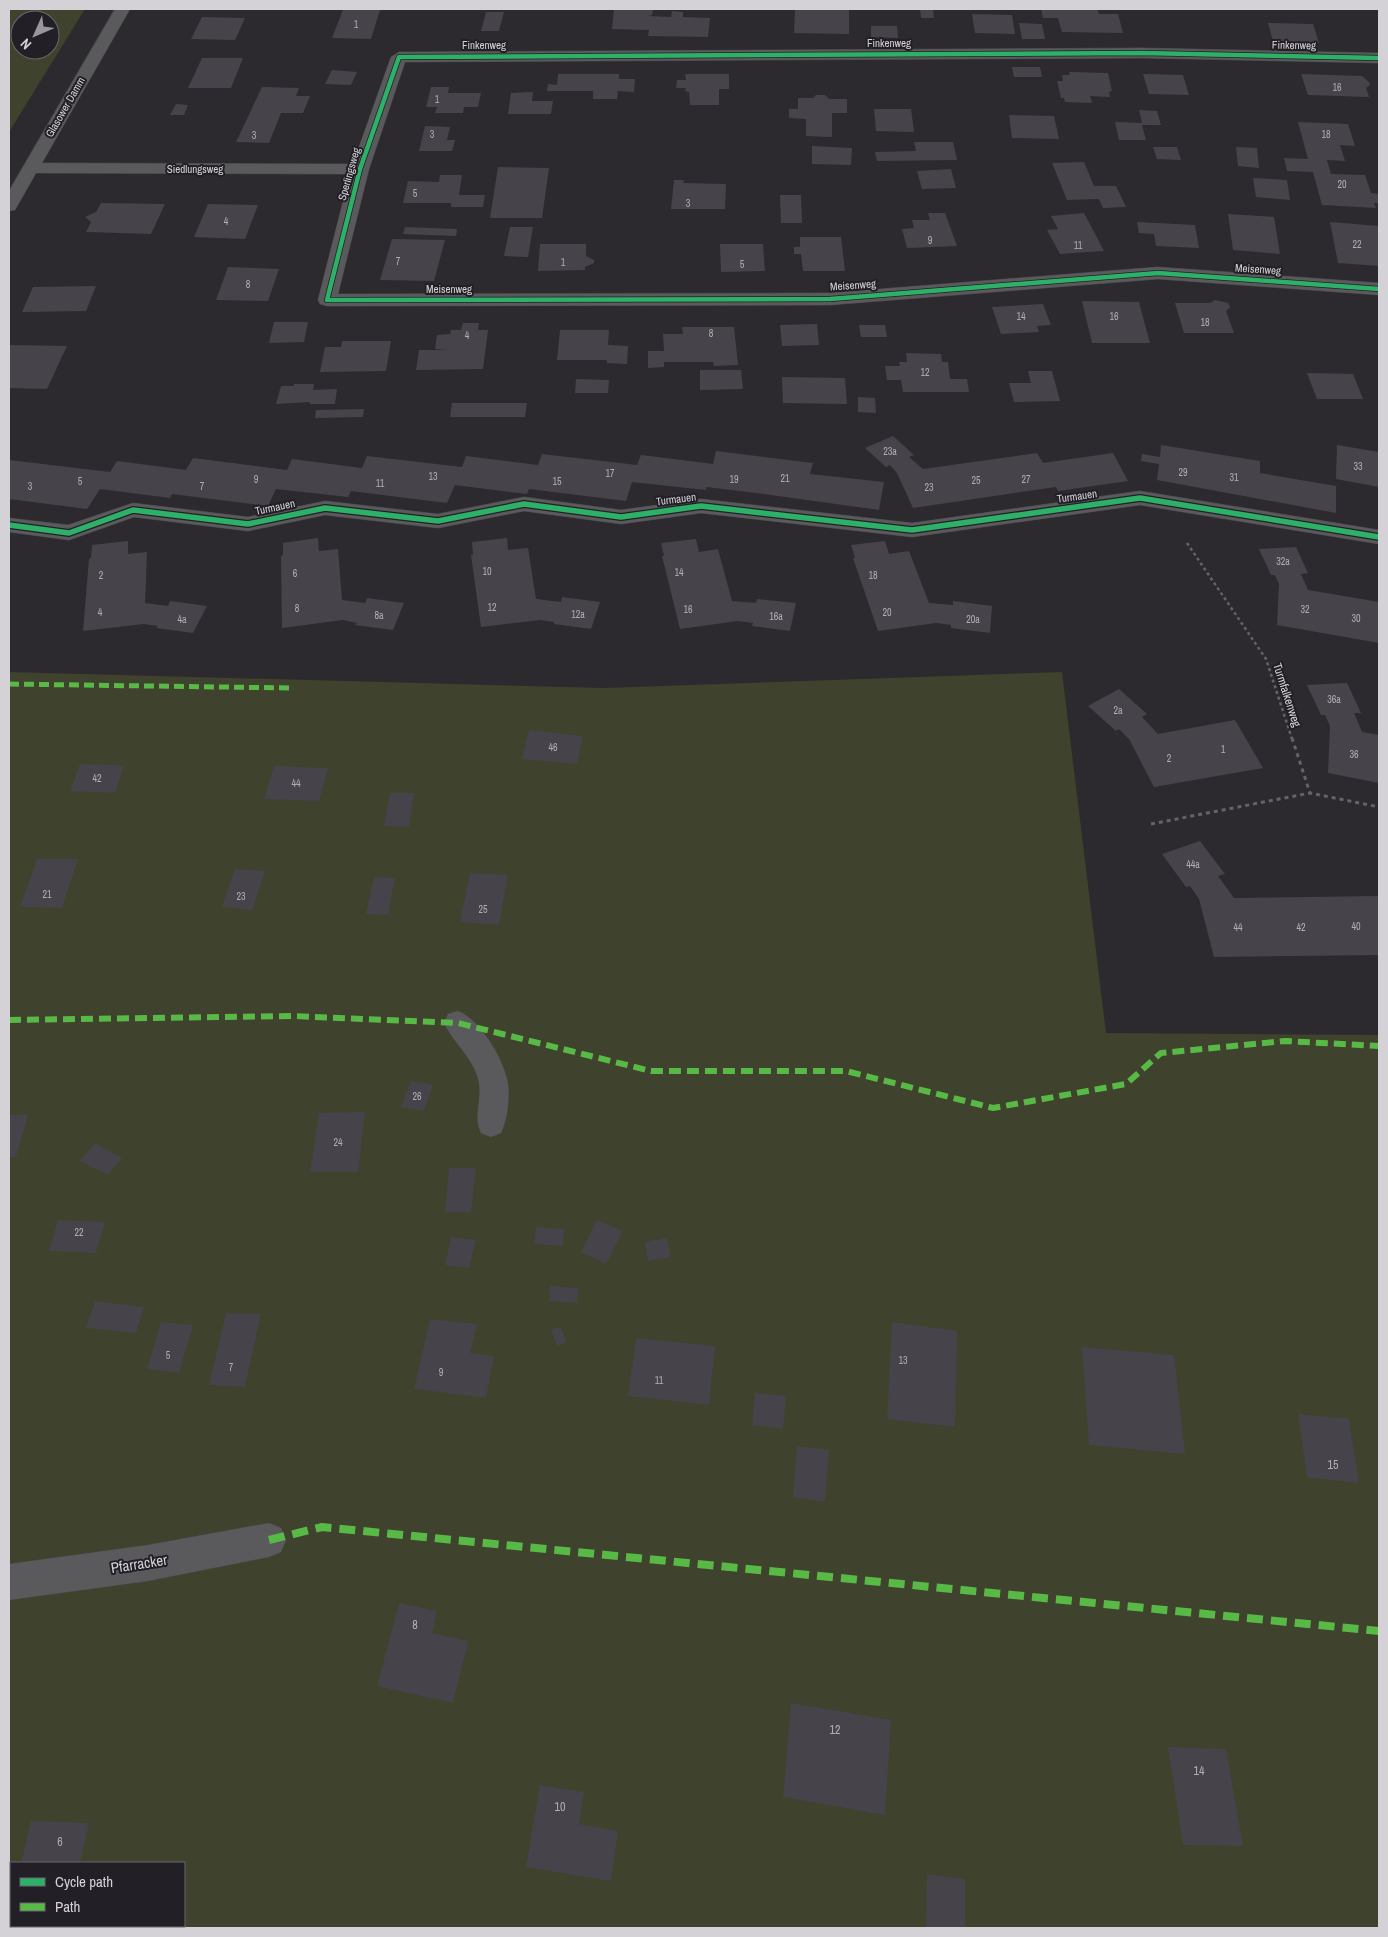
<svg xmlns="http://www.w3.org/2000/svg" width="1388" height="1937" font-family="'Archivo Narrow',sans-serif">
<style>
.green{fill:#3f422c;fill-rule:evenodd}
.building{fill:#47434a}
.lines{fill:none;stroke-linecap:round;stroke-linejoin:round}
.minor-casing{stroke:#474648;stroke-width:1}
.path-far1{stroke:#646365;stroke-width:2.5;stroke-dasharray:3 3;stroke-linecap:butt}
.path{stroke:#646365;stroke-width:3;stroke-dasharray:4 4;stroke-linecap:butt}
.minor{fill:#5a595c;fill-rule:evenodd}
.quiet-far2{stroke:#58b947;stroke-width:5;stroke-dasharray:10 5;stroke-linecap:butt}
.quiet-far1{stroke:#58b947;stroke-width:6;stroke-dasharray:12 6;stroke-linecap:butt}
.quiet{stroke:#58b947;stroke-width:8;stroke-dasharray:16 8;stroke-linecap:butt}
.cycleway-far1-casing{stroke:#222026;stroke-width:6}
.cycleway-casing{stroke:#222026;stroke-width:8}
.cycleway-far1{stroke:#2db169;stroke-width:4.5}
.cycleway{stroke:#2db169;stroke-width:5.5}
.labels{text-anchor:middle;stroke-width:4;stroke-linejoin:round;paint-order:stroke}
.number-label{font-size:10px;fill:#b1aeb3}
.far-street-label{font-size:11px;fill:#d4d2d6;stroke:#222026}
.street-label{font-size:12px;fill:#d4d2d6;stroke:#222026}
.near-number-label{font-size:12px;fill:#b1aeb3}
.near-street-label{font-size:15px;fill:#d4d2d6;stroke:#222026}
</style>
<rect width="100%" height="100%" fill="#2c2a2e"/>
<path class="green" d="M9,9H85L9,132ZM20,20H50V50H20Z
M9,672L604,688L1062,672L1106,1033L1379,1035V1928H9ZM11,1863H184V1926H11Z"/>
<path class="building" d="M614,9L653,10L652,15L648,16L671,17L672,11L683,12V17L710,18L708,37L648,36L649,30L612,29Z
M795,9H849V34L794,33Z
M920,9H933L934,18H921Z
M1041,9H1097L1099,14H1118L1123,33L1062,32L1058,18H1043Z
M343,10H380L371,39L332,38Z
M486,12H504L499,31H481Z
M972,14L1012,15L1015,34L975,33Z
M202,17L245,18L235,40L191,39Z
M1019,23L1042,24L1045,39H1022Z
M1268,23L1313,24L1319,43L1273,41Z
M871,26H897L898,38L871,37Z
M202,58H243L231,88H188Z
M1012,67H1040L1042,77H1014Z
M332,70L357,72L351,85L325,84Z
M1069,72L1108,73L1112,91L1109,92L1110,97L1090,96L1092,103L1065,102L1064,98H1061L1057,81H1063L1062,75H1070Z
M558,74H619V79H635L634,92L618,91L617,99H593V91H547L548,84L557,85Z
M685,74H729V89H719V105H690L689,92L685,91L686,88H676L677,80H686Z
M1143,74L1183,75L1189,95L1149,94Z
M1301,74L1362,76L1369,82L1370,85L1366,88L1369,97L1308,95Z
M262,87L299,88L296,96H310L303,113H281L269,143L236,142Z
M431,87H449L448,93H481L478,107H464L463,113H435L437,107H426Z
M533,92L532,101H553L551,114H508L511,93Z
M816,95H825L829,99H847V113H832V137L806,136V119L789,118V109H798V98H813Z
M176,104L188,105L184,115H170Z
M874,109H911L914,132L876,131Z
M1139,110L1157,111L1161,125H1142L1146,140H1119L1115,122L1142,123Z
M1009,115L1054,116L1059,139L1012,138Z
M1298,122L1348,124L1355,146L1340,145L1345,161L1327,160L1331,174L1365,175L1371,193L1379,194V203H1374L1376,208L1322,205L1313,172L1287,171L1284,158L1308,159Z
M425,126L450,127L447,140H455L452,151H419Z
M914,142H953L957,160L877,161L875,152L916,151Z
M812,146L852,148L851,165L812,164Z
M1153,147H1177L1181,160L1157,159Z
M1236,147L1257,148L1259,168L1238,166Z
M1084,162L1094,186H1116L1126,207L1103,208L1099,199L1067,200L1052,163Z
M498,167L549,168L542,218H490Z
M951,169L956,188L922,189L917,171Z
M440,175H462L459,195H485L483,207H451V203H403L408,181L439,182Z
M1253,178L1287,180L1290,200L1256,197Z
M674,180H684L683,183L726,184L725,209H671Z
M780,195H801L802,223H781Z
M101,203L165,204L151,234L86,232L91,222L85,217L96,212Z
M208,204L258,205L245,239L194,237Z
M928,213H945L957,246L907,248L902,229L914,228L912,220H930Z
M1084,213L1104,251L1060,254L1047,230L1058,229L1051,216Z
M1228,214L1274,217L1280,254L1233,250Z
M1137,222L1195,225L1199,248L1156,246L1154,234L1139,233Z
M1330,222L1379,226V266L1338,263Z
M405,227L457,229L456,236L403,234Z
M510,227H533L528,257L504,256Z
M800,237H841L845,271H803L801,254H794V247H800Z
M392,239L445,240L434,281L380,280Z
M540,244H586V256L594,260V263L585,267V270L538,271Z
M720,244H763L765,271L721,272Z
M228,267L279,269L268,301L216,300Z
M96,286L86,311L22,312L33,287Z
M1215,300L1228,303L1230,307L1226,311L1234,333H1184L1175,303H1210Z
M1082,301L1139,302L1150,343H1092Z
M1043,304L1051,325L1037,326L1039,332L1001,334L992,307Z
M274,322H308L304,342L269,343Z
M463,323H479L478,330H488L483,369L416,370L419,350H448L435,349L437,335L450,334L451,330H461Z
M817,324L819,345L782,346L780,325Z
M859,325H885L887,337H861Z
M682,327H734L738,365L714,366L713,362H664V367L648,368V351H664L663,334H683Z
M560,330H609L608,345L628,346L627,364L607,363V360H557Z
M342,341H391L386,371L320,372L325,347H341Z
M9,345L67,346L47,389L9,388Z
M906,353L941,354L942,362H948L950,379H967L969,392H903L901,380H887L885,366H900L899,362H907Z
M700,370H741L743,389L700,390Z
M1028,371H1052L1060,401L1014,402L1009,383H1031Z
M1307,373L1353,374L1363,399H1317Z
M782,377L845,378L847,404L783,403Z
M576,379L609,380L608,393H575Z
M294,384H314L313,390L337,389L335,404H310V402L276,404L281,386H294Z
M858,397L875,398L876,413L858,412Z
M452,403H527L525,417H450Z
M364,409L363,417L315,418L316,410Z
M893,436L914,455L909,457L923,469L1037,453L1043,463L1113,453L1128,481L1058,491L1056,487L913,508L897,473L890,465L886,467L865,448Z
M1161,445L1260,461V473L1336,486V513L1157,480L1159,464L1141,461L1142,454L1160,457Z
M1337,445L1379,452V487L1336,479Z
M716,451L813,463L810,474L884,482L879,510L756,493L706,487V490L632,482L626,501L529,489L527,494L455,485L447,503L351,491L348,497L276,489L268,506L172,494L170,498L100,489L87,509L9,499V460L110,472L117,461L186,470L193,458L287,470L292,459L362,468L367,456L462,467L466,456L538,465L542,454L637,465L641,455L713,464Z
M318,538L319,551L338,549L342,600L365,603L367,598L404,603L393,630L355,625L357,623L343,620L282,628L281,556L283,555V543Z
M507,538L508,550L528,548L536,599L561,602L562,597L600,602L591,629L554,624V622L540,620L481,627L471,555H473L472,542Z
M696,539L699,552L718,549L732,601L756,603L757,599L796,603L790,631L752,626L753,623L738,621L680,629L662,556H664L661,543Z
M128,541V554L147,552L145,603L168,606L170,601L207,606L193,633L156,628L158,626L144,624L83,631L89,559L91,558L92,545Z
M885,541L889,554L909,551L929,603L953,605V601L992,606L990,633L951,628V625L936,623L878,631L853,558H855L851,545Z
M1296,547L1308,573L1301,574L1308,590L1379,602V643L1277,625L1279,584L1275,575H1271L1259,549Z
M1347,683L1361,713H1354L1362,732L1379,735V783L1328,773L1330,726L1325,715H1321L1307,685Z
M1119,689L1147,714L1142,717L1158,734L1235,720L1263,768L1154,787L1129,739L1119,729L1116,731L1088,706Z
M529,730L583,736L577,764L522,759Z
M80,764L124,765L115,793L70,791Z
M274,766L328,768L319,801L264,799Z
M390,793H414L409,827L384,826Z
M1200,841L1225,874L1218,876L1234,898L1379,896V955L1214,957L1199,899L1190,886L1186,887L1162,854Z
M37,859H78L62,908L20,907Z
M235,869L265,871L252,910L222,907Z
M470,873L508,875L499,925L460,922Z
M374,877L395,878L388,915L366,914Z
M411,1081L433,1085L424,1111L401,1107Z
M365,1112L358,1172H310L319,1113Z
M9,1115H28L16,1157H9Z
M95,1143L122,1158L108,1175L80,1161Z
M449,1168H476L471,1212H445Z
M58,1220L105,1222L96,1253L49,1251Z
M597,1220L623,1231L606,1264L581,1252Z
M536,1227L564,1229L563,1246L534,1244Z
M451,1237L476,1240L469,1268L445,1265Z
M667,1238L671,1257L648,1261L645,1242Z
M550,1286L578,1288L577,1303L549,1301Z
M95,1301L144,1307L136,1333L86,1328Z
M226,1313L261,1314L245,1387L209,1385Z
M430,1319L477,1324L470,1353L494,1356L486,1398L414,1389Z
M161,1322L193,1325L179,1373L147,1369Z
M892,1322L957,1331L955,1427L887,1419Z
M561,1326L566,1342L557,1346L551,1330Z
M636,1338L715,1346L709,1405L628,1396Z
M1082,1347L1174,1355L1185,1454L1089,1445Z
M755,1393L786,1396L783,1429L752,1425Z
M1298,1414L1349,1419L1359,1483L1307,1477Z
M797,1446L829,1450L825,1502L793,1497Z
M399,1603L437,1611L432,1633L468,1641L453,1703L377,1686Z
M791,1703L891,1720L885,1815L783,1797Z
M1168,1747L1226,1749L1243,1846L1183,1845Z
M540,1785L584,1792L579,1824L618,1831L611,1881L526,1867Z
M31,1821L89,1823L80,1863H21Z
M927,1874L965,1879V1928H926Z"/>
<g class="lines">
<g class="minor-casing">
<path id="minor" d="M115,9H130L42,163L353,164L391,57L399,52L1143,48L1379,53V63L1143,58L405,62L369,169L338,294L830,293L1158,267L1379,283V295L1158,279L830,305L327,306L320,304L318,300L350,174L36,173L15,210L9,211V191Z
M1140,491L1379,530V544L1140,505L912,537L701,513L621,524L524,511L438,528L325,515L248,531L134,517L69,540L9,532V518L68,525L133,503L248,517L325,501L438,514L524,497L621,510L701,499L912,523Z
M458,1011C480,1019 505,1061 508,1084C510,1099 507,1120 501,1133L491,1137L481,1133C473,1117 482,1101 479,1083C475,1059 454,1044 444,1023L448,1014Z
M269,1523L281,1528L286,1540L281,1552L269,1557L148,1581L9,1600V1564L148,1545Z"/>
</g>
<path class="path-far1" d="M1187,543L1266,659L1292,739"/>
<path class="path" d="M1292,738L1310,793L1379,807
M1151,824L1310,793"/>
<use href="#minor" class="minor"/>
<path class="quiet-far2" d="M9,684L292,688"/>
<path class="quiet-far1" d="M9,1020L294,1016L458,1023L651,1071H846L993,1108L1126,1084L1161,1053L1285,1041L1379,1046"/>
<path class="quiet" d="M269,1540L322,1527L1379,1631"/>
<g class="cycleway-far1-casing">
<path id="cycleway-far1" d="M1379,58L1143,53L399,57L360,169L327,300L830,299L1158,273L1379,289"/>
</g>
<g class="cycleway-casing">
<path id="cycleway" d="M9,525L69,533L133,510L248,524L325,508L438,521L524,504L621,517L701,506L912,530L1140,498L1379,537"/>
</g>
<use href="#cycleway-far1" class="cycleway-far1"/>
<use href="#cycleway" class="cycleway"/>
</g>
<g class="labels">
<g class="number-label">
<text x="356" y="28">1</text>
<text x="1337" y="91">16</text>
<text x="437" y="103">1</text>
<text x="432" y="138">3</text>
<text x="1326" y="138">18</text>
<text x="254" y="139">3</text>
<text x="1342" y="188">20</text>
<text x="415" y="197">5</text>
<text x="688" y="207">3</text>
<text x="226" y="225">4</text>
<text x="930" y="244">9</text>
<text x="1357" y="248">22</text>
<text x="1078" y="249">11</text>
<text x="398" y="265">7</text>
<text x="563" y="266">1</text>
<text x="742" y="268">5</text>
<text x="248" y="288">8</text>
<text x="1021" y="320">14</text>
<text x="1114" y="320">16</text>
<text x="1205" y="326">18</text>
<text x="711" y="337">8</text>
<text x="467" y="339">4</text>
<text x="925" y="376">12</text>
<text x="890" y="455">23a</text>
<text x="1358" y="470">33</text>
<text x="1183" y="476">29</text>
<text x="610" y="477">17</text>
<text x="433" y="480">13</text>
<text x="1234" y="481">31</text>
<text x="785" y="482">21</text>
<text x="256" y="483">9</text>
<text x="734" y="483">19</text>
<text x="1026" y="483">27</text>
<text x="976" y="484">25</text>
<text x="80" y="485">5</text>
<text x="557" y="485">15</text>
<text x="380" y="487">11</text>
<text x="30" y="490">3</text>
<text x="202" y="490">7</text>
<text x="929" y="491">23</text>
<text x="1283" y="565">32a</text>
<text x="487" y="575">10</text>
<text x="679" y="576">14</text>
<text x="295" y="577">6</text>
<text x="101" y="579">2</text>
<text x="873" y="579">18</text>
<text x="492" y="611">12</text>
<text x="297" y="612">8</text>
<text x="688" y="613">16</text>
<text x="1305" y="613">32</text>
<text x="100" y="616">4</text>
<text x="887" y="616">20</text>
<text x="578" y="618">12a</text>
<text x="379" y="619">8a</text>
<text x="776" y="620">16a</text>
<text x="1356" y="622">30</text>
<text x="182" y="623">4a</text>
<text x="973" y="623">20a</text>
<text x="1334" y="703">36a</text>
<text x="1118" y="714">2a</text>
<text x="553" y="751">46</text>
<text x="1223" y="753">1</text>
<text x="1354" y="758">36</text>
<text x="1169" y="762">2</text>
<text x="97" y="782">42</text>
<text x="296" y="787">44</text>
<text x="1193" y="868">44a</text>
<text x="47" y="898">21</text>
<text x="241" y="900">23</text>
<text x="483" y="913">25</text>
<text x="1356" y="930">40</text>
<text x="1238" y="931">44</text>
<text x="1301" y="931">42</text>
<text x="417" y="1100">26</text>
<text x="338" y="1146">24</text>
<text x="79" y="1236">22</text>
<text x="168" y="1359">5</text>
<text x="903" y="1364">13</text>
<text x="231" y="1371">7</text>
<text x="441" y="1376">9</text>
<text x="659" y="1384">11</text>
</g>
<g class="far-street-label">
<text x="889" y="47">Finkenweg</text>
<text x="484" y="49">Finkenweg</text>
<text transform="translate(1294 45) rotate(1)" y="4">Finkenweg</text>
<text transform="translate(65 107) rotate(-60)" y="4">Glasower Damm</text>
<text x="195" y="173">Siedlungsweg</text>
<text transform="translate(349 174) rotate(-74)" y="4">Sperlingsweg</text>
<text transform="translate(1258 269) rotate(4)" y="4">Meisenweg</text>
<text transform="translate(853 285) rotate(-4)" y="4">Meisenweg</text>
<text x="449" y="293">Meisenweg</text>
<text transform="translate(1077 496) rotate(-8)" y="4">Turmauen</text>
<text transform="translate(676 499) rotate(-7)" y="4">Turmauen</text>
<text transform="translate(275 507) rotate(-12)" y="4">Turmauen</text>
</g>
<g class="street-label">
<text transform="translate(1287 695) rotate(72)" y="4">Turmfalkenweg</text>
</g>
<g class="near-number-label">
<text x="1333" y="1469">15</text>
<text x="415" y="1629">8</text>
<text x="835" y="1734">12</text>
<text x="1199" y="1775">14</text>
<text x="560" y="1811">10</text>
<text x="60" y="1846">6</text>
</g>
<g class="near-street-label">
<text transform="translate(139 1564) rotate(-9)" y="5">Pfarracker</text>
</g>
</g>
<rect width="1388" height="1937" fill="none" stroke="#d4d2d6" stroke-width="20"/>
<rect x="10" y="1862" width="175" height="65" fill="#222026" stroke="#69676c"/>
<rect x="20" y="1878" width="25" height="8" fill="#2db169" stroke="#69676c"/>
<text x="55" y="1887" font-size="15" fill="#d4d2d6">Cycle path</text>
<rect x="20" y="1903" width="25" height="8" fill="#58b947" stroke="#69676c"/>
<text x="55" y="1912" font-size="15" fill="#d4d2d6">Path</text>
<g transform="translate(35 35) rotate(225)"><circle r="24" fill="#222026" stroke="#69676c"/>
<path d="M0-4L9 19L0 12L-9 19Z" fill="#99979b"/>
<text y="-8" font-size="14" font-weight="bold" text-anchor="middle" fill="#d4d2d6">N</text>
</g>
</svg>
